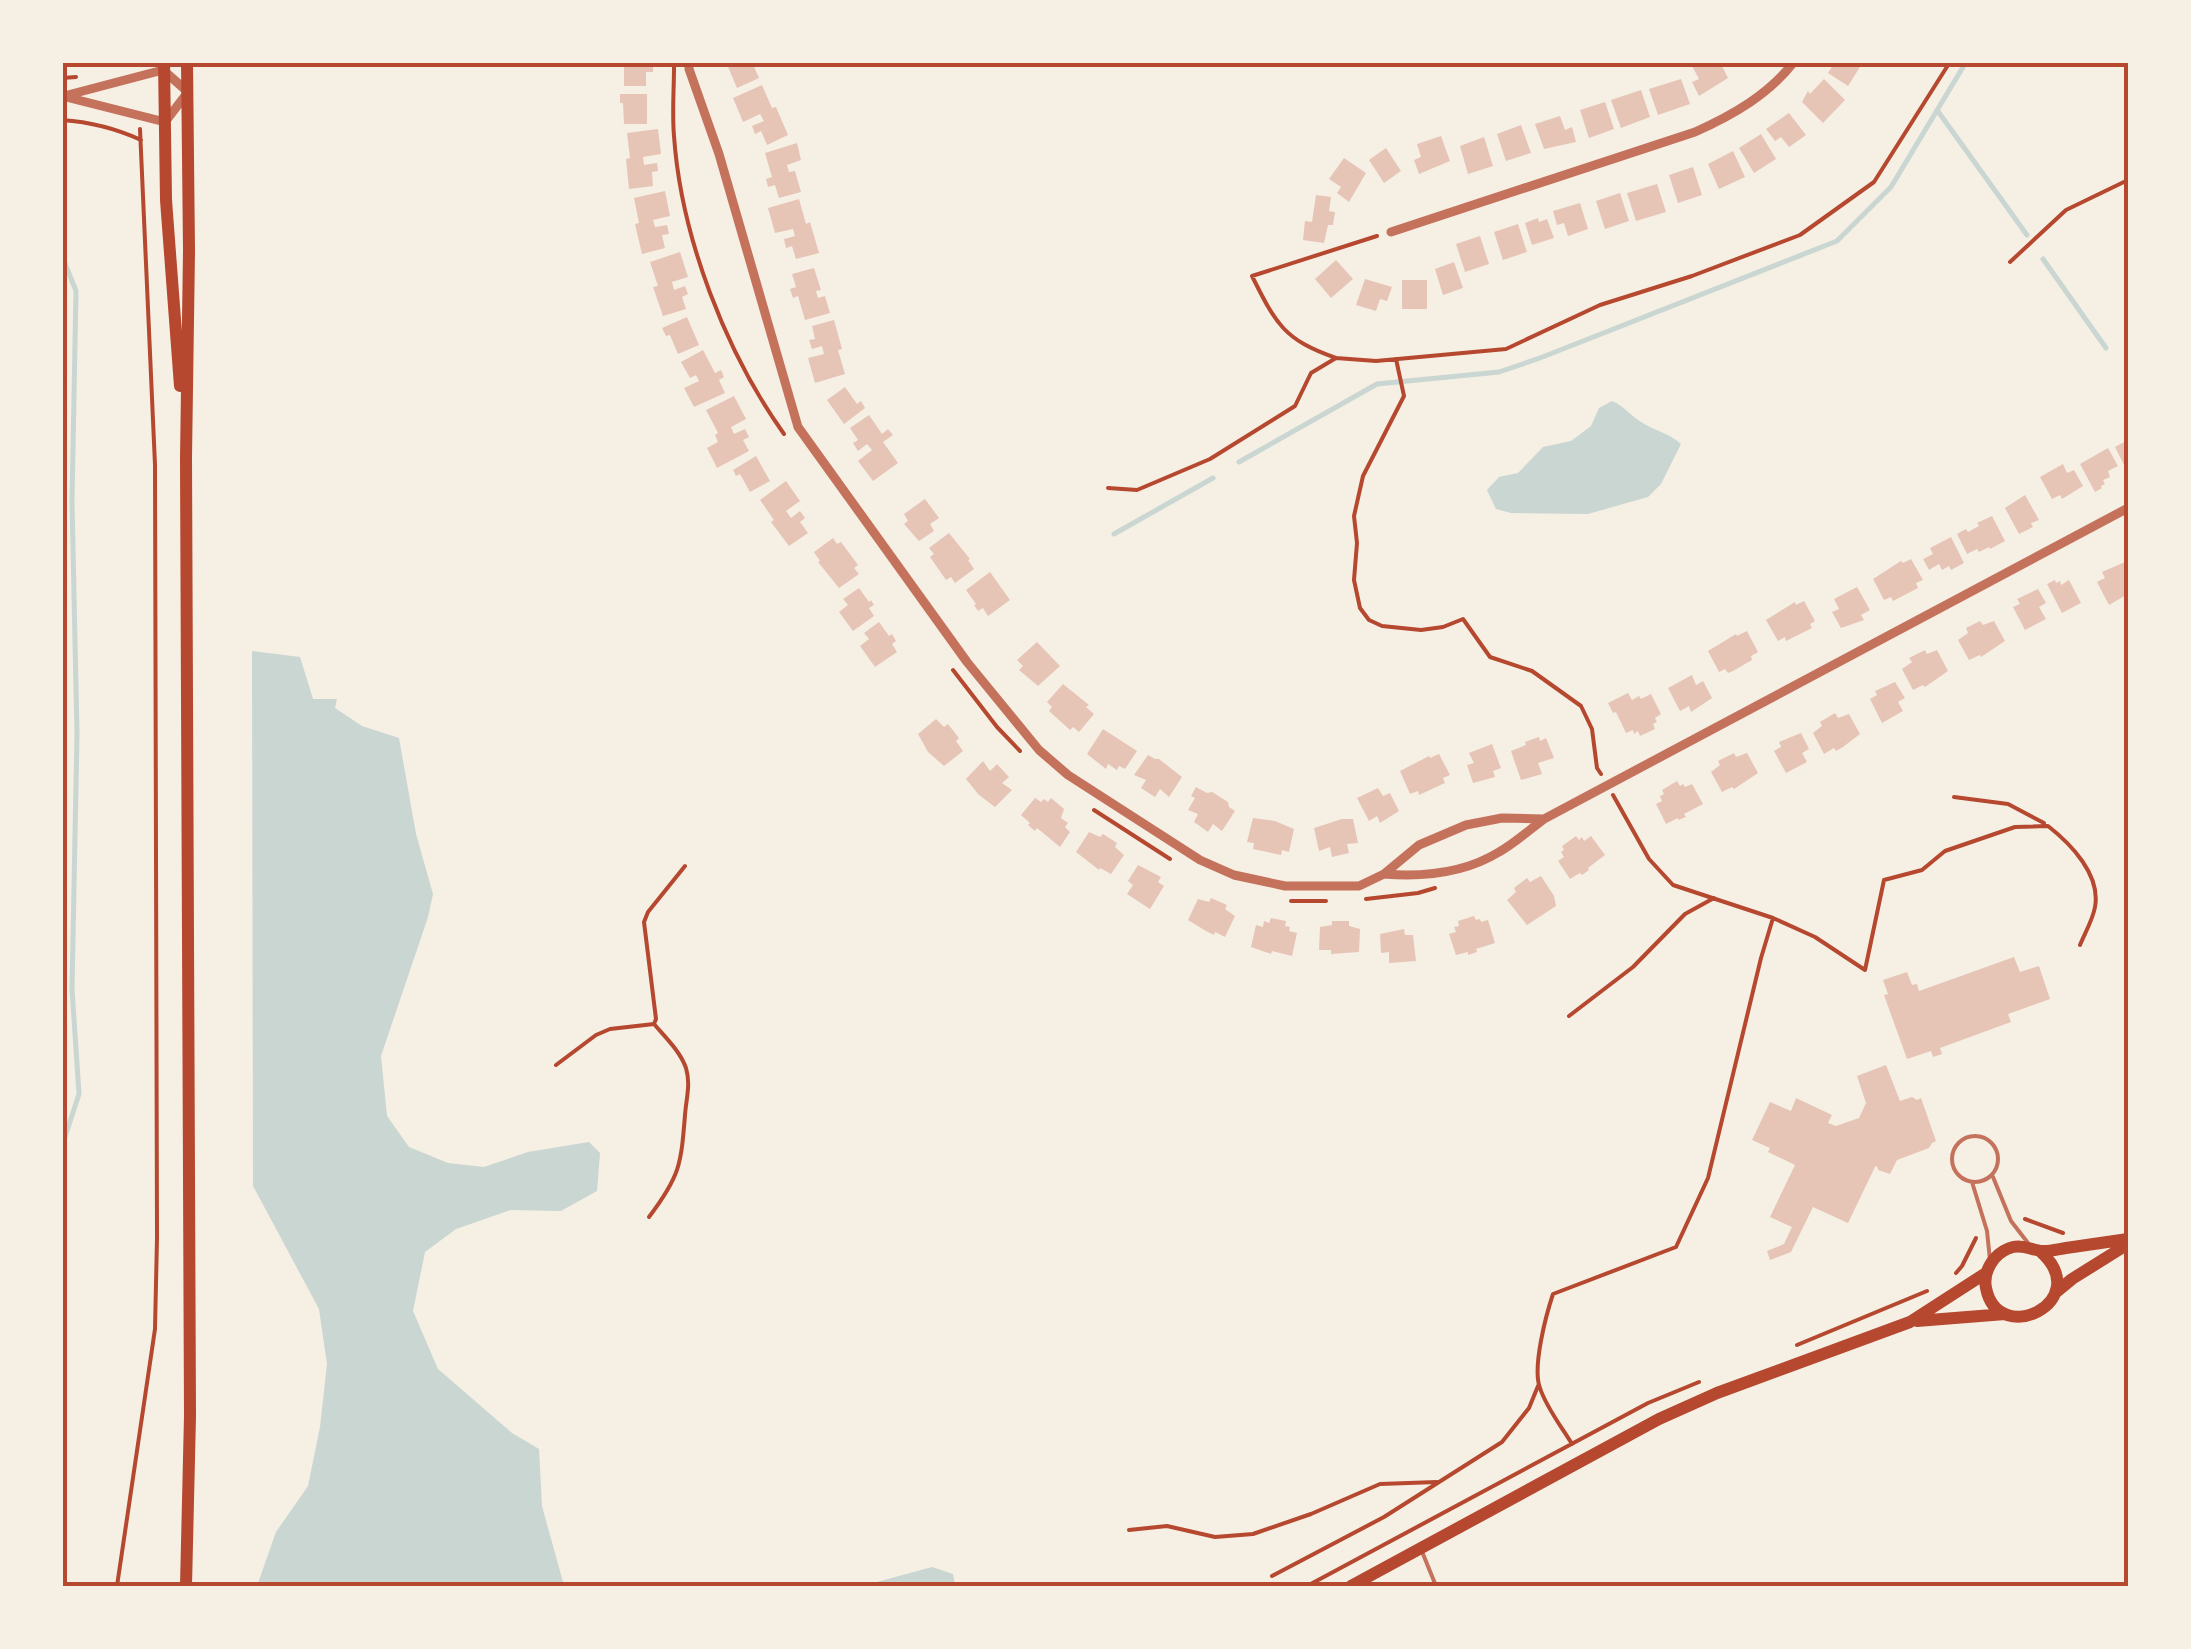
<svg xmlns="http://www.w3.org/2000/svg" width="2191" height="1649" font-family="'DM Sans',sans-serif">
<style>
.water{fill:#c9d6d2}
.lines{fill:none;stroke-linecap:round;stroke-linejoin:round}
.stream{stroke:#c9d6d2;stroke-width:5}
.building{fill:#e6c5b7}
.path{stroke:#b5482f;stroke-width:4}
.service{stroke:#c5725c;stroke-width:4}
.minor{stroke:#c5725c;stroke-width:9}
.secondary{stroke:#b5482f;stroke-width:12}
.neatline{fill:none;stroke:#b5482f;stroke-width:4}
</style>
<rect width="100%" height="100%" fill="#f6efe4"/>
<path class="water" d="M1612,401C1624,406 1631,416 1641,422C1655,431 1669,433 1681,444L1661,484L1648,497L1588,514L1511,513L1496,509L1487,490L1499,477L1518,473L1543,447L1571,441L1591,426L1599,408Z
M252,651L300,657L313,699H337L335,708L362,726L399,738L416,834L433,894L428,917L381,1056L387,1116L409,1147L448,1163L484,1167L528,1152L589,1142L600,1153L597,1191L561,1211L511,1210L456,1229L425,1252L413,1311L438,1369L512,1433L539,1449L542,1506L563,1582L569,1586H257L276,1532L308,1486L320,1427L327,1364L319,1309L253,1186Z
M932,1567L953,1574L955,1586H862Z"/>
<g class="lines">
<path class="stream" d="M1937,110L2027,235
M62,256L76,291L72,501L77,734L72,989L79,1094L62,1146
M2043,259L2106,348
M1239,462L1377,384L1499,372L1540,358L1837,241L1891,187L1966,62
M1114,534L1213,478"/>
</g>
<path class="building" d="M647,62L653,64V72H646V86H624V63Z
M726,62H752L759,78L737,88Z
M1699,62H1720L1728,78L1699,96L1692,82L1699,79L1692,66Z
M1835,62H1854L1860,67L1848,86L1828,73Z
M1681,79L1690,104L1658,115L1649,89Z
M1824,79L1845,100L1823,123L1802,102L1808,91L1810,94Z
M762,85L772,108L776,107L788,135L767,145L761,131L755,134L752,126L764,121L760,114L743,122L733,98Z
M1641,90L1650,117L1621,128L1611,100Z
M620,94H647V124H624L623,103H620Z
M1605,102L1614,129L1589,138L1580,110Z
M1789,113L1806,135L1789,147L1781,137L1775,141L1766,129Z
M1560,116L1565,130L1572,127L1576,142L1544,149L1535,124Z
M1521,125L1531,153L1506,161L1497,134Z
M658,129L661,154L643,157L644,165L657,163L658,171L652,172L653,186L629,189L626,159L630,158L627,133Z
M1761,134L1776,159L1754,173L1739,148Z
M1441,136L1450,161L1419,174L1414,160L1421,157L1417,144Z
M1484,137L1493,166L1468,174L1460,146Z
M797,143L801,160L787,165L789,172L795,171L801,192L779,198L775,185L768,187L766,179L772,177L765,153Z
M1386,148L1401,171L1384,183L1369,160Z
M1733,151L1745,177L1719,189L1708,164Z
M1344,158L1366,173L1349,202L1337,193L1341,187L1329,179Z
M1693,167L1702,195L1678,203L1669,175Z
M1657,184L1666,212L1636,221L1627,193Z
M665,191L670,216L653,220L655,227L667,225L669,234L662,235L665,248L642,254L635,224L639,223L634,198Z
M1620,193L1629,221L1605,229L1596,201Z
M1316,195L1331,197L1329,211L1335,212L1333,225H1328L1324,243L1303,240L1305,221L1312,222Z
M799,199L806,224L810,222L819,253L796,259L792,246L786,248L784,239L795,236L793,229L775,233L768,208Z
M1580,203L1588,229L1568,236L1564,223L1557,225L1553,211Z
M1538,218L1539,222L1547,219L1554,238L1532,245L1525,223Z
M1518,224L1527,252L1503,260L1494,232Z
M1480,236L1489,264L1465,272L1456,244Z
M680,252L688,277L672,282L674,290L685,286L688,294L682,297L686,309L663,316L653,287L658,286L650,262Z
M1336,260L1353,279L1331,298L1315,279Z
M1454,262L1463,288L1443,295L1435,269Z
M814,268L821,290L816,291L818,298L825,296L830,313L805,320L798,296L793,298L790,289L796,287L792,274Z
M1365,279L1392,287L1387,301L1380,299L1376,311L1356,305Z
M1402,280H1427V309H1402Z
M687,317L699,345L678,354L670,335L666,336L662,328Z
M834,320L842,349L838,350L845,374L815,383L808,358L824,354L822,346L812,349L809,340L815,339L812,326Z
M703,350L715,373L721,370L724,377L719,380L725,393L694,407L684,388L699,381L696,375L690,378L681,362Z
M845,387L857,404L861,401L865,408L844,424L827,400Z
M734,396L746,419L731,427L734,434L745,429L749,437L743,440L749,451L717,468L707,448L718,442L715,435L718,433L706,410Z
M869,415L882,434L888,429L893,435L883,442L898,463L873,481L858,461L872,450L867,444L858,451L853,443L858,440L850,428Z
M2128,440V473L2115,447Z
M2108,448L2118,466L2108,471L2110,477L2103,480L2105,484L2101,486L2102,488L2095,492L2080,464Z
M756,456L770,481L750,492L740,474L736,476L733,470Z
M2063,464L2067,473L2074,470L2083,486L2062,499L2060,495L2052,499L2040,477Z
M786,481L800,501L786,511L791,518L800,511L805,518L800,522L808,533L789,546L771,522L774,520L760,500Z
M2025,495L2039,520L2031,523L2033,527L2019,534L2005,508Z
M925,499L939,518L930,524L934,531L919,541L904,524L908,521L904,514Z
M1992,516L2005,541L1990,549L1989,547L1979,552L1977,549L1967,554L1957,534L1966,529L1968,532L1979,526L1977,523Z
M949,533L970,559L968,560L974,569L955,583L951,577L946,580L930,557L934,554L929,548Z
M1951,537L1964,563L1951,570L1949,566L1942,570L1939,564L1929,570L1923,559L1933,554L1930,548Z
M833,538L837,544L841,542L858,565L854,568L859,574L839,588L818,562L820,561L814,552Z
M1911,559L1923,580L1916,583L1918,588L1893,601L1891,597L1884,600L1873,579L1901,561L1903,563Z
M2125,562L2128,569V594L2109,605L2097,582L2105,578L2102,572Z
M990,572L1010,600L988,616L983,608L978,611L974,605L976,604L966,590Z
M2055,580L2056,583L2060,581L2061,585L2069,580L2081,603L2062,613L2047,584Z
M1857,587L1870,610L1861,615L1864,620L1841,628L1832,612L1839,609L1834,599Z
M859,588L869,602L871,600L874,605L869,608L874,616L853,631L839,612L848,605L843,599Z
M2038,589L2046,603L2039,607L2046,619L2025,630L2013,607L2020,604L2017,599Z
M1804,601L1815,621L1810,624L1812,628L1786,641L1785,637L1778,641L1766,620L1795,602L1796,605Z
M1980,621L1983,625L1994,621L2005,641L1981,657L1980,655L1969,660L1958,640L1968,633L1966,628Z
M879,622L889,636L892,634L896,641L892,644L897,652L875,667L860,646L869,639L864,633Z
M1747,631L1758,652L1751,656L1752,660L1733,671L1728,673L1725,669L1719,672L1708,651L1736,634L1737,636Z
M1037,642L1060,666L1038,686L1019,670L1023,666L1017,660Z
M1925,650L1927,654L1937,650L1948,671L1925,687L1923,685L1913,690L1902,669L1912,662L1909,658Z
M1692,675L1696,685L1703,681L1712,698L1691,712L1689,706L1680,711L1668,688Z
M1895,682L1905,698L1898,702L1903,711L1882,723L1870,699L1877,695L1875,691Z
M1063,684L1089,705L1086,707L1094,714L1079,732L1073,727L1070,730L1049,711L1052,707L1047,702Z
M1628,693L1632,700L1639,696L1641,699L1651,694L1661,714L1655,718L1657,722L1653,724L1655,729L1640,736L1638,731L1634,734L1633,730L1626,733L1616,712L1613,713L1608,703Z
M1835,713L1838,718L1849,714L1860,734L1843,747L1836,751L1834,748L1824,754L1813,733L1822,726L1820,722Z
M936,719L944,727L948,724L959,738L956,741L963,751L944,766L928,752L918,734Z
M1103,729L1137,751L1125,769L1119,766L1117,770L1108,764L1106,769L1087,754Z
M1801,733L1809,749L1802,753L1807,762L1786,773L1774,751L1781,747L1779,742Z
M1539,737L1540,741L1546,738L1554,758L1538,763L1542,774L1521,780L1511,751L1526,745L1525,742Z
M1492,744L1501,768L1493,771L1495,777L1473,783L1467,765L1474,763L1469,753Z
M1734,753L1736,757L1747,753L1758,773L1734,789L1732,787L1722,792L1711,772L1720,765L1718,761Z
M1439,754L1450,775L1443,778L1445,783L1419,795L1418,791L1410,794L1400,771L1429,756L1430,758Z
M1148,755L1155,759H1159L1182,777L1169,797L1160,789L1155,797L1141,788L1146,780L1134,775Z
M983,761L990,771L997,764L1009,777L1002,783L1012,790L995,807L979,795L966,779Z
M1677,781L1680,786L1683,784L1685,787L1692,784L1703,804L1684,814L1686,817L1678,820V818L1666,824L1656,804L1662,801L1660,796L1664,794L1662,790Z
M1196,787L1207,793L1212,792L1228,802L1229,807L1235,811L1222,831L1213,824L1208,832L1194,822L1198,814L1188,810L1195,798L1191,796Z
M1378,788L1383,796L1390,793L1399,811L1380,823L1377,816L1369,821L1357,798Z
M1035,798L1041,802L1044,799L1048,802L1051,798L1064,809L1061,818L1068,823L1065,827L1070,832L1060,847L1037,828L1035,831L1028,825L1030,823L1021,815Z
M1253,818L1275,821L1294,829L1289,852L1282,850L1281,855L1253,849L1254,843L1247,842Z
M1342,819H1353L1358,843L1347,844L1349,853L1332,857L1330,847L1319,851L1314,828Z
M1089,832L1100,837L1103,834L1117,843L1115,847L1124,855L1111,874L1100,868L1099,870L1076,852Z
M1576,836L1579,840L1582,837L1584,841L1591,836L1605,855L1588,868L1589,870L1582,875L1580,873L1570,879L1558,861L1564,857L1561,852L1564,850L1562,846Z
M1138,865L1161,877L1158,882L1164,886L1150,909L1127,894L1133,885L1128,881Z
M1541,876L1554,896L1556,906L1527,925L1507,900L1516,892L1514,888L1527,878L1530,882Z
M1211,898L1227,905L1225,909L1235,916L1225,937L1215,932L1214,935L1206,931L1188,920L1198,899L1209,902Z
M1474,916L1476,920L1480,919L1481,922L1488,920L1495,943L1476,949L1477,952L1468,955V952L1456,955L1449,934L1456,932L1454,927L1459,926L1458,921Z
M1271,918L1286,921L1285,926L1290,927L1289,931L1297,933L1292,956L1272,951L1271,954L1251,947L1256,925L1263,927L1264,921L1269,923Z
M1332,921H1349V926L1360,929L1359,952L1331,954V950H1319L1320,927L1332,925Z
M1404,929L1405,935H1413L1416,961L1389,963V952L1381,953L1380,934Z
M2014,957L2020,972L2039,966L2050,999L2008,1014L2011,1022L1940,1048L1942,1054L1933,1057L1931,1051L1907,1059L1884,995L1888,994L1883,980L1907,972L1912,985L1917,984L1919,991Z
M1886,1065L1900,1101L1912,1097L1917,1100L1921,1098L1936,1141L1932,1143L1929,1148L1897,1160L1890,1174L1878,1170L1877,1166L1875,1167L1848,1223L1813,1207L1791,1252L1770,1260L1767,1251L1784,1244L1792,1227L1770,1217L1795,1165L1768,1152L1770,1148L1752,1140L1770,1102L1791,1111L1796,1098L1832,1115L1828,1123L1836,1126L1859,1118L1866,1103L1857,1076Z"/>
<g class="lines">
<path class="path" d="M674,67C674,90 672,113 674,136C681,237 726,353 784,434
M62,78L76,77
M62,120C91,122 115,128 141,140
M2010,262L2066,210L2128,180
M1336,358C1284,340 1276,324 1252,276L1377,236
M1396,359L1404,396L1363,476L1354,516L1357,543L1354,580L1360,608L1369,620L1382,626L1421,630L1443,627L1463,619L1490,657L1532,671L1581,706L1592,729L1597,768L1601,774
M1108,488L1137,490L1210,459L1295,406L1311,373L1336,358L1376,361L1506,349L1600,305L1692,276L1800,235L1874,182L1950,62
M953,670L997,727L1020,751
M1954,797L2008,804L2044,823
M1094,810L1170,859
M1366,899L1418,893L1435,888
M1291,901H1326
M1773,918L1815,937L1865,970L1884,880L1922,870L1945,851L2015,827L2048,826C2071,844 2101,875 2095,907C2093,919 2085,933 2080,945
M1569,1016L1633,967L1685,914L1714,898
M556,1065L596,1035L610,1029L654,1024L656,1019L644,922L648,912L685,866
M649,1217C680,1176 681,1165 685,1115C686,1099 691,1085 686,1068C680,1051 666,1038 654,1024
M2025,1219L2063,1233
M1956,1273L1962,1266L1976,1238
M1797,1345L1927,1291
M1572,1444C1561,1426 1546,1407 1540,1388C1532,1368 1546,1315 1553,1294L1676,1247L1708,1178L1761,958L1773,918L1673,885L1649,859L1613,795
M1129,1530L1167,1526L1215,1537L1253,1534L1311,1514L1380,1484L1437,1482
M1272,1576L1384,1517L1502,1442L1529,1408L1538,1386
M117,1586L155,1329L157,1238L155,465L140,129
M1307,1586L1648,1403L1699,1382"/>
<path class="service" d="M1952 1159a23 23 0 1 1 46 0a23 23 0 1 1-46 0Z
M1993,1177L2011,1221L2028,1243
M1972,1182L1987,1231L1990,1260
M1423,1554L1436,1586"/>
<path class="minor" d="M689,62V69L719,154L798,427L967,662L1039,750L1068,775L1200,860L1234,875L1285,886H1359L1384,874L1419,845L1466,825L1502,818L1544,819L2128,508
M62,96L165,122L188,92L163,70L64,96
M1391,232L1695,132C1733,115 1768,95 1794,62
M1384,874C1422,877 1465,873 1499,852C1515,843 1529,830 1544,819"/>
<path class="secondary" d="M164,62L166,200L180,386
M2041,1252C2095,1301 1998,1349 1986,1288C1984,1278 1987,1268 1994,1259C1999,1253 2005,1249 2013,1247C2025,1244 2033,1251 2043,1251C2051,1251 2059,1249 2066,1248C2087,1245 2108,1242 2128,1239
M2055,1293L2072,1279L2128,1244
M1917,1321L2005,1314
M186,1586L190,1416L186,458L189,251L187,62
M1351,1586L1659,1419L1717,1393L1910,1322L1986,1273"/>
</g>
<rect width="2191" height="1649" fill="none" stroke="#f6efe4" stroke-width="130"/>
<rect x="65" y="65" width="2061" height="1519" class="neatline"/>
</svg>
